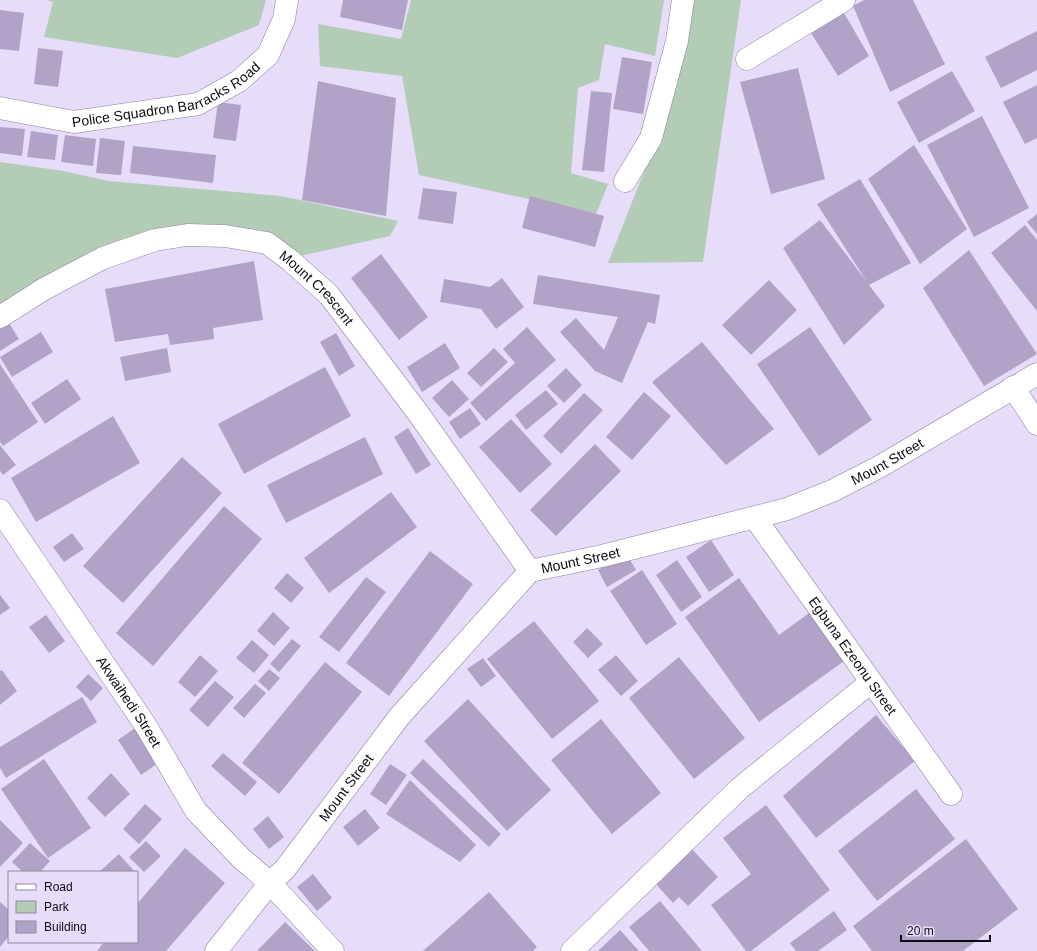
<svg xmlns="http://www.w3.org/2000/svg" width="1037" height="951" font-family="Helvetica,sans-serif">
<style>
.green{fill:#b3ccb5}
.building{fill:#b1a3c8}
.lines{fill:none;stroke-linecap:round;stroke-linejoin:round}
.minor-casing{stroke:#8a809b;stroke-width:23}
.minor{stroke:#fff;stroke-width:22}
.labels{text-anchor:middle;stroke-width:3;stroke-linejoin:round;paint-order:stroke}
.street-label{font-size:14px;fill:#0d0a13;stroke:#e7dcfa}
</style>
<rect width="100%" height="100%" fill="#e7dcfa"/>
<path class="green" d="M46,0H266L259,25L177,58L44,37L53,2Z
M411,0H664L655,56L605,44L599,80L578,88L571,173L608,184L596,214L419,175L402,76L320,66L318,24L401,39Z
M694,0H741L703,262L608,263L670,106Z
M0,162L64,171L108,181L281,196L398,221L390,236L300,256L221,226L0,304Z"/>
<path class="building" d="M343,0H408L402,30L340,17Z
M864,0H913L945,64L890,92L853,6Z
M0,10L24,13L19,51L0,49Z
M844,13L869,56L838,76L811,33Z
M1037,31V70L1001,88L985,57Z
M38,48L63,51L58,87L34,84Z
M622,57L652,62L643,114L613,109Z
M798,68L825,179L771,194L740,82Z
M952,71L975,111L919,143L897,102Z
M318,81L396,98L386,216L302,200Z
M1037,85V138L1025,144L1003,102Z
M591,91L612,93L604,172L582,170Z
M218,102L241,105L236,141L213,138Z
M982,116L1029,208L974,237L927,145Z
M0,127L25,129L22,156L0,153Z
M31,131L58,135L55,160L27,157Z
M65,135L96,139L93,166L61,162Z
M100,138L125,141L121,175L96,173Z
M914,145L967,229L920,264L868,179Z
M133,146L216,155L213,183L130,173Z
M860,179L911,263L869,285L885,306L844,345L783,248L820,220L867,282L817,204Z
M423,188L457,192L453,224L418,219Z
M530,196L604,216L595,247L522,228Z
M1037,214V234L1027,222Z
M1025,225L1037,240V311L991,253Z
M969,250L1037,354L984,386L923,288Z
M381,254L428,317L399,340L351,278Z
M254,261L263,320L213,328L214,339L170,345L168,334L115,342L105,289Z
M538,275L660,295L655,324L648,322L622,383L595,371L560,332L576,318L604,350L618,317L533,304Z
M502,278L524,307L496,329L481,309L440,302L444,279L490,287Z
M769,280L797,310L751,355L722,325Z
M9,323L19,339L0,351V329Z
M527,327L556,360L486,421L470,403L515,363L503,349Z
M810,327L872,420L819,456L757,364Z
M41,332L53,352L12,377L0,357Z
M336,333L355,366L339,376L320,342Z
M702,342L774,429L726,465L652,382Z
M445,343L460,368L422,392L407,367Z
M167,348L171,372L125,381L120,357Z
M494,348L508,362L481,387L467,373Z
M0,364L38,422L3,446L0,442Z
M325,367L351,416L244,474L218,424Z
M566,368L582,385L564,403L547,386Z
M67,379L81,399L45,424L31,403Z
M452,380L469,399L449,417L432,398Z
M546,390L558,404L526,430L515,415Z
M644,392L671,416L632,460L606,437Z
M584,393L603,410L561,454L543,436Z
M470,408L481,424L460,439L449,422Z
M113,416L140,463L36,522L11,478Z
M511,419L552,464L520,493L479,447Z
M408,428L431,465L416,474L394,437Z
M365,437L383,474L286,523L267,485Z
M595,444L621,471L556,536L530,510Z
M0,445L16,465L3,475L0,471Z
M182,457L222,493L123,603L83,566Z
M391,492L417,527L329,593L304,558Z
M224,506L262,539L153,666L116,633Z
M72,533L84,549L64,562L53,547Z
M711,540L734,575L709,592L686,557Z
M430,551L473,584L389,696L346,663Z
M626,553L636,570L607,587L598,570Z
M677,560L702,597L681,612L656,575Z
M642,570L677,624L646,645L610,591Z
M287,573L304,588L291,603L274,588Z
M366,577L386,592L339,652L319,637Z
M739,578L779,635L812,611L847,659L759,722L685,617Z
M0,595L10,608L0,615Z
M273,612L290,628L274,646L257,631Z
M46,615L65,641L49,653L29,627Z
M534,621L599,701L552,739L487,659Z
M587,628L603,644L588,658L573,642Z
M292,639L301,646L279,672L270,664Z
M252,640L269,655L254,673L236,658Z
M200,655L218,671L195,697L178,682Z
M616,655L638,681L621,696L598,670Z
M679,657L745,738L694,779L629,698Z
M483,658L496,676L481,687L467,669Z
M325,662L362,692L279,794L242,763Z
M269,669L280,678L269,691L258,681Z
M2,670L17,691L0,705V671Z
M88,674L103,688L91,701L76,687Z
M215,681L234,697L208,727L189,710Z
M255,684L266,693L244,718L233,708Z
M82,697L97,722L6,778L0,768V747Z
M468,699L551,790L507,831L424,741Z
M876,715L915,761L816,838L783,796Z
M601,719L661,793L612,834L551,760Z
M135,728L158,763L141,775L118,740Z
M223,753L257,782L245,796L211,766Z
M44,759L91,828L48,858L1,789Z
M423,759L501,834L489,847L410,773Z
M390,764L407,775L386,805L370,794Z
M111,773L130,794L105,817L87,798Z
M410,780L476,845L460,862L386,814Z
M916,789L955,839L877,901L838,851Z
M145,804L162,819L139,844L123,829Z
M766,805L830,890L751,951H746L711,905L751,874L723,838Z
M365,809L380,828L358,846L343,827Z
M268,816L284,837L269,849L253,829Z
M0,820L23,843L0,867Z
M966,839L1018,909L963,951H872L853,926Z
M146,841L161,856L144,872L129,857Z
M30,843L50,861L40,872H23L12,862Z
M185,848L225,883L166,951H97L104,942H137V904Z
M691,848L718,877L688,906L679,897L673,903L655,883Z
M119,854L135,872H99Z
M313,874L332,898L317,911L297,887Z
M489,892L537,947L533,951H423Z
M660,901L702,951H649L629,927Z
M0,902L9,910V936L0,947Z
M834,911L847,930L818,951H796L790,943Z
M285,922L315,951H257Z
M620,930L639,951H598Z"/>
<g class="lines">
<g class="minor-casing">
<g id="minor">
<path d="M747,59L844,0"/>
<path id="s1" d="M0,108L74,122L198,104L239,81L268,55L284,19L287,0"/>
<path d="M625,181L651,138L677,41L683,0"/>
<path id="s2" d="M0,317L44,289L103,258L155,240L187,235L225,236L267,243L291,261L329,295L418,413L530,571"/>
<path d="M1013,387L1037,424"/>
<path id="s3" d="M0,510L146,726L196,811L241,858L270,883L333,951"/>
<path id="s4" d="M755,518L951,794"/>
<path id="s5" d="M216,951L270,883L285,869L399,717L530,571L602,556L787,509L832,491L879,467L1037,374"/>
<path d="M572,951L740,788L871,682"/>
</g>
</g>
<use href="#minor" class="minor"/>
</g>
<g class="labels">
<g class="street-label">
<text dy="5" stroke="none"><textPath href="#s1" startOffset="173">Police Squadron Barracks Road</textPath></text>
<text dy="5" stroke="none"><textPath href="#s2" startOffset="354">Mount Crescent</textPath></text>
<text dy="5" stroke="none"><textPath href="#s5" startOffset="869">Mount Street</textPath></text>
<text dy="5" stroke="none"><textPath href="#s5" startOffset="545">Mount Street</textPath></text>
<text dy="5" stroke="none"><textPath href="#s4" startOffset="169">Egbuna Ezeonu Street</textPath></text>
<text dy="5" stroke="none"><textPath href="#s3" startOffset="231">Akwaihedi Street</textPath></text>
<text dy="5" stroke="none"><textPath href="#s5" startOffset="209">Mount Street</textPath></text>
</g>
</g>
<rect x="8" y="871" width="130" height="72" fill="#e7dcfa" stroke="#90889e"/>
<rect x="16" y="884" width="20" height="6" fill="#ffffff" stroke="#90889e"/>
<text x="44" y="891" font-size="12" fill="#0d0a13">Road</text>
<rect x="16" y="901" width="20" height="12" fill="#b3ccb5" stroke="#90889e"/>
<text x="44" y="911" font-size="12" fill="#0d0a13">Park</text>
<rect x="16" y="921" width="20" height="12" fill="#b1a3c8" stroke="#90889e"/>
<text x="44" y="931" font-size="12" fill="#0d0a13">Building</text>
<path d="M901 935v6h89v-6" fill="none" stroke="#0d0a13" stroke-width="2"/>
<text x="907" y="935" font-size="12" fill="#0d0a13" stroke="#e7dcfa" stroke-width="3" paint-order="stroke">20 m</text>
</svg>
